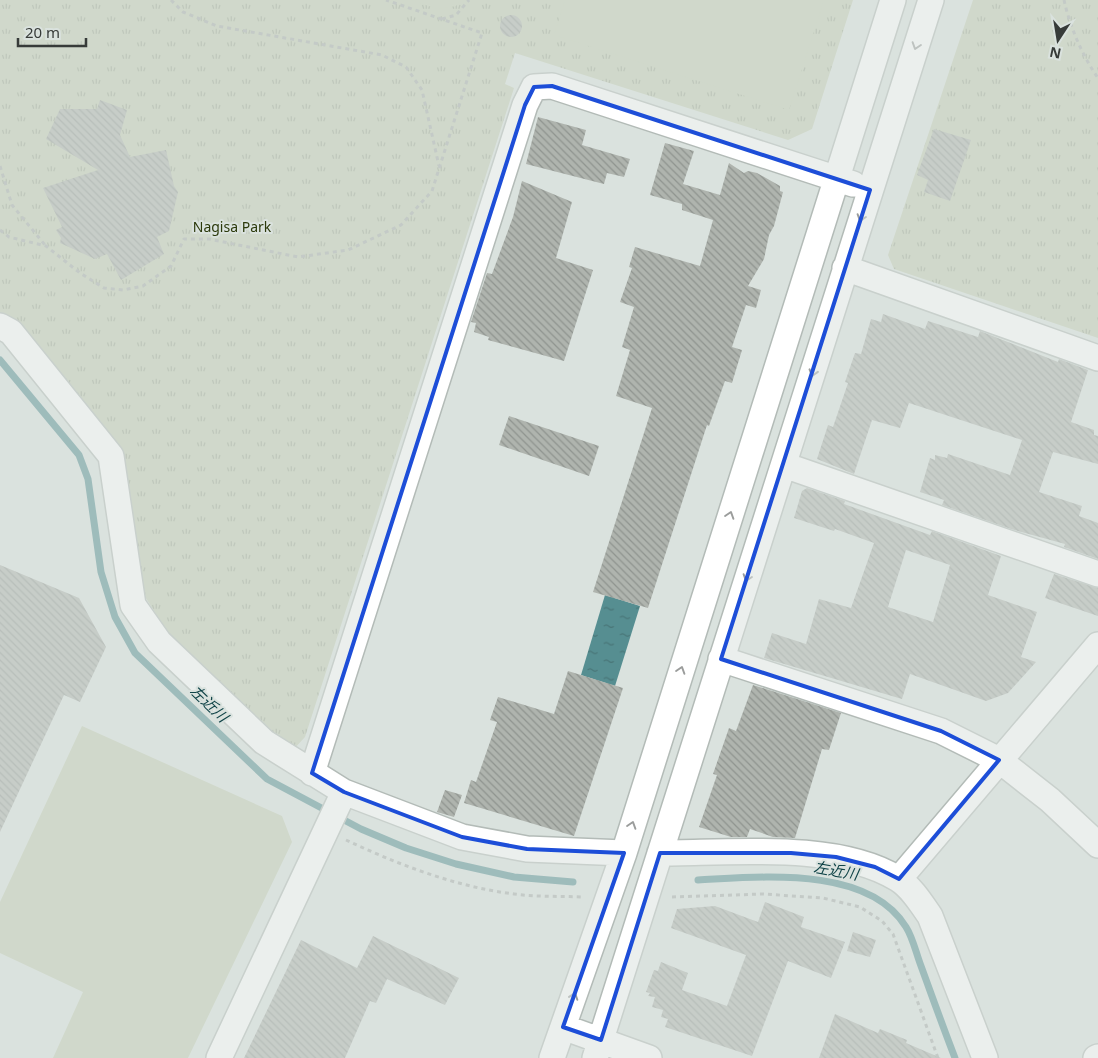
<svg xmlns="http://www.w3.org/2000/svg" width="1098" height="1058" font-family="'Noto Sans','Noto Sans JP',sans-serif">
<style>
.park{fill:url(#park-tufts)}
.pitch{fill:#c3cdb3}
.water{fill:url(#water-ripples)}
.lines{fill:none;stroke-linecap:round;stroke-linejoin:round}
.stream{stroke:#568e91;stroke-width:7}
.building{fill:url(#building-back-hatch);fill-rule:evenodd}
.minor-casing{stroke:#b3bbb7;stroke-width:28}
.path{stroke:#a8aeab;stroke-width:3;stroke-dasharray:4 4;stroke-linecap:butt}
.minor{stroke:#fff;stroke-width:25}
.oneway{stroke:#9b9d9c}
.marked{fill:none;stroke:#1d4ed8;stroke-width:4;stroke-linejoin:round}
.labels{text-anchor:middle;stroke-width:4;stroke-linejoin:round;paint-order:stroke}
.park-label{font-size:14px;fill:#2b390b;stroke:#dae2de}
.water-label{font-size:15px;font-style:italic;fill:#0f4347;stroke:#dae2de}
</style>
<defs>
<pattern id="park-tufts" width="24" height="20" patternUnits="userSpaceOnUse" patternTransform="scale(1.25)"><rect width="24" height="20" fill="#c3cdb3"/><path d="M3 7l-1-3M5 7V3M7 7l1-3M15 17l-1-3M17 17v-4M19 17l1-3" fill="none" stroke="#9fa893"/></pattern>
<pattern id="water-ripples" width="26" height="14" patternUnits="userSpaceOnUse" patternTransform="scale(1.25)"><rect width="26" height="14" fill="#568e91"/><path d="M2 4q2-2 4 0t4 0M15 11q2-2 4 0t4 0" fill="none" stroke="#487577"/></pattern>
<pattern id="building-back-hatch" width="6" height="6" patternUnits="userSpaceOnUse" patternTransform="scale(1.25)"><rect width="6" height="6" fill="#afb4ae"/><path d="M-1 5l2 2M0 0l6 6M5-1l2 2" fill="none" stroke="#8f948f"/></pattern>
</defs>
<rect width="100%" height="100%" fill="#dae2de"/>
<path class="park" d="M0,0H853L812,129L788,140L515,53L505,84L514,88L305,737L293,750L169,635L144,595L121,450L19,325L0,313Z
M973,0H1098V338L894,269L888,255Z"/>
<path class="pitch" d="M410,0H461L456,6L438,9Z
M565,0H824L789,110L554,35Z
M82,726L282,816L292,842L188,1058H53L83,992L0,953V902Z"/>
<path class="water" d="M605,595L640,606L615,686L581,675Z"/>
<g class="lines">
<path class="stream" d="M0,360L79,455L88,479L101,572L115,617L135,653L267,779L361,829L406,848L456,864L514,877L573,882
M698,880C760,877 868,865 906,927C913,938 916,953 921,966C932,996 943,1027 955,1058"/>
</g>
<path class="building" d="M500 26a11 11 0 1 1 22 0a11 11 0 1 1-22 0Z
M100,100L127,110L120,135L130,157L166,150L174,186L178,192L169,231L157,237L164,254L121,280L107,254L95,259L60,243L61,238L56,230L62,227L43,188L98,170L46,139L60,109H97Z
M538,117L586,130L582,145L630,159L624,177L607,173L604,184L526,164Z
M934,129L971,140L950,201L924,192L928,180L917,175Z
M665,143L694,151L683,184L720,195L729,163L744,173L748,171L757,173L780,186V191L783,192L774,226L769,235L764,259L748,286L761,290L756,308L746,305L732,347L742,350L732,383L725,381L709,426L707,425L648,608L593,592L652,408L616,396L630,350L622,347L634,307L620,302L632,268L629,267L635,247L700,266L713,220L682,210V204L650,195Z
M522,181L572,202L556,258L593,270L564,361L488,340L489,337L474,332L476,323L471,322L487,273L492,274L513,217Z
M883,314L925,329L928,321L978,337L980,331L1058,362L1059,359L1088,370L1071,422L1094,430V435L1098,436V464L1053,452L1039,492L1082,506L1079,516L1098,523V559L1064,547L1065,544L1011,529L942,505L944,500L920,492L930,458L935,460V455L947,458L948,454L1010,475L1022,440L909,403L900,428L872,420L854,474L817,459L828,425L833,427L848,383L845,382L855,353L861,354L871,319L881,322Z
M509,416L599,446L589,476L499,445Z
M807,488L845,501L844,504L930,535L932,531L1001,556L988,595L1037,612L1021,657L1036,662L1008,693L986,701L910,674L902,699L764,658L772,633L806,644L819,599L851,608L874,543L835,529L834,531L794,518L802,491ZM906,550L950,565L933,622L888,607Z
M0,565L79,598L106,647L80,702L64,695L0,832Z
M1054,574L1098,588V616L1045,598Z
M568,671L623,688L574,836L464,803L471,780L476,782L497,722L490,720L498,697L554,714Z
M753,685L841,713L829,750L822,749L795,838L773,837L750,829L747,837H731L699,827L717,775L713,774L729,728L736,731Z
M445,790L462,795L454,817L437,812Z
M765,902L804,917L801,927L845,942L831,978L788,961L752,1056L665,1027L668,1019L661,1017L663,1010L652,1007L655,997L648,996L650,993L646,992L654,970L658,971L661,962L688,973L682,990L727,1006L746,955L671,928L677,909L715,906L758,922Z
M853,932L876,940L870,957L847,951Z
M373,936L459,978L445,1005L387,979L376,1003L370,1001L345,1058H244L301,940L357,968Z
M835,1014L878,1033L880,1029L907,1040L906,1043L941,1058H819Z"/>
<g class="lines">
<g class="minor-casing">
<path id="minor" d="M845,268L1098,358
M0,326L11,332L111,456L133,605L159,642L264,742L344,792L462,837L527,849L624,853
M784,465L1098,574
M721,659L941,731L999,760L1050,800L1098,845
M312,773L525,105L534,87L552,86L853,184
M660,853C728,853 838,841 898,879C911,887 921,903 930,916L985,1058
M899,879L1098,645
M563,1027L649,1058
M219,1058L344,792
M552,1058L624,853L893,0
M595,1058L931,0
M1096,1058L1098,1057"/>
</g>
<path class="path" d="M171,0L183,12L217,26L382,55L406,67L422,90L439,166
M1064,0C1070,27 1082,55 1098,78
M442,19L456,15L469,0
M0,166L12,205L45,245
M0,230L9,237L46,246L80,273L104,288L123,290L143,286L171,266L184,239H209L298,257L348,250L401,225L432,191L482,33L386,0
M346,840C397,864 456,887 514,894C537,897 560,896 583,897
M672,897L763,894L823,898L860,907L882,921L893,934L938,1058"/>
<use href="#minor" class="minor"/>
</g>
<defs><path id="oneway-chevron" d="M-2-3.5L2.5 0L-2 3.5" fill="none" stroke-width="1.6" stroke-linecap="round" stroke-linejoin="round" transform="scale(1.25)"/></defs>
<g class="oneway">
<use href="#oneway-chevron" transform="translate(916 46) rotate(108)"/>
<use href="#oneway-chevron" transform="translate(861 218) rotate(108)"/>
<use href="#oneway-chevron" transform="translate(813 373) rotate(107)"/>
<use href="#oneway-chevron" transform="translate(730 515) rotate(-72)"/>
<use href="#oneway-chevron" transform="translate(747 578) rotate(108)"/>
<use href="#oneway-chevron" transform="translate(681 670) rotate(-72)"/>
<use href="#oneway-chevron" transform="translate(632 825) rotate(-72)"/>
<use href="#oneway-chevron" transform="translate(574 996) rotate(-71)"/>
</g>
<path d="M0 0H1098V1058H0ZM552,86L870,190L721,659L941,731L999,760L899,879L875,867L836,857L791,853H660L601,1040L563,1027L624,853L527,849L462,837L344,792L312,773L525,105L534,87Z" fill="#dae2de" fill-opacity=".55" fill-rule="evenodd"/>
<path class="marked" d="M552,86L870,190L721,659L941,731L999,760L899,879L875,867L836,857L791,853H660L601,1040L563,1027L624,853L527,849L462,837L344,792L312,773L525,105L534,87Z"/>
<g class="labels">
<g class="park-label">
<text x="232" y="232">Nagisa Park</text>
</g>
<g class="water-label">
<text transform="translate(209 704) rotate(44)" y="5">左近川</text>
<text transform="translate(836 871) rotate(10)" y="5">左近川</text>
</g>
</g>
<g transform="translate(1058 40) rotate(192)" stroke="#dae2de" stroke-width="4" paint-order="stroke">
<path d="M0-4L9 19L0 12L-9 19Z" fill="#373b39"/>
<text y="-8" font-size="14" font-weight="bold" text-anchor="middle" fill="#373b39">N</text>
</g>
<path d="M18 38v8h68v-8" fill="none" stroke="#373b39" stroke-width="2.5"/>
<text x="25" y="38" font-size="15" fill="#373b39" stroke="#dae2de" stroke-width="4" paint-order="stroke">20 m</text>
</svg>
